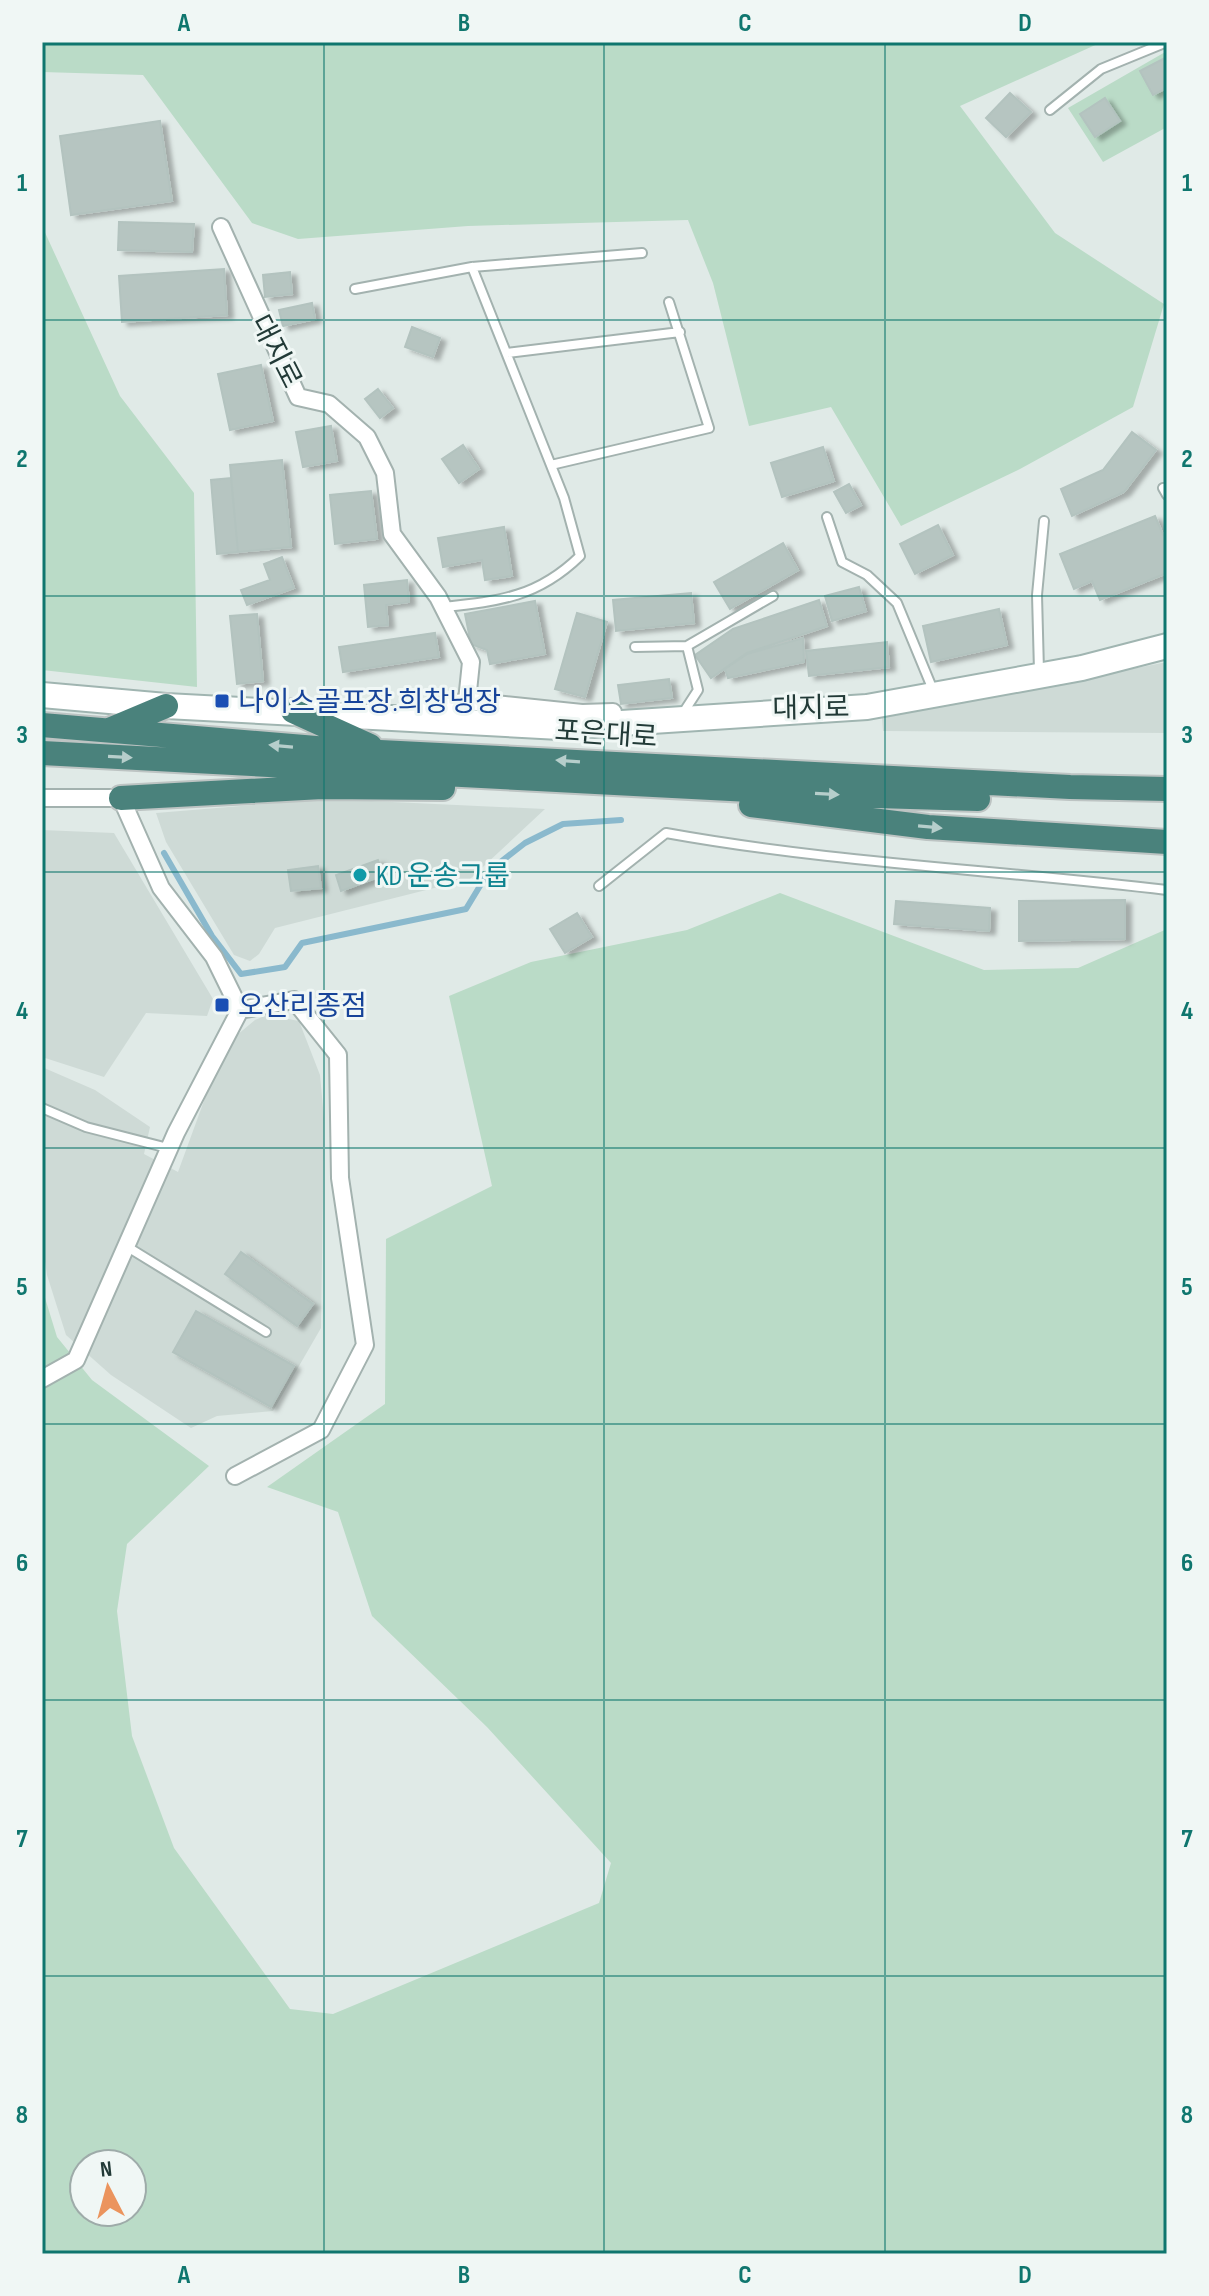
<svg xmlns="http://www.w3.org/2000/svg" width="1209" height="2296" font-family="'Sofia Sans Condensed','Noto Sans KR',sans-serif">
<style>
.built{fill:#cedad6}
.green{fill:#badbc7;fill-rule:evenodd}
.lines{fill:none;stroke-linecap:round;stroke-linejoin:round}
.stream{stroke:#8ab9cd;stroke-width:6}
.building{fill:#b6c5c1;stroke:#b3c3bf;stroke-width:2;filter:url(#shadow)}
.service-casing{stroke:#a3b2af;stroke-width:12}
.minor-casing{stroke:#a3b2af;stroke-width:20}
.secondary-casing{stroke:#a0b5b1;stroke-width:28}
.trunk-casing{stroke:#bdc4c3;stroke-width:28}
.service{stroke:#fff;stroke-width:8}
.minor{stroke:#fff;stroke-width:16}
.secondary{stroke:#fff;stroke-width:24}
.trunk{stroke:#4a827c;stroke-width:24}
.oneway{fill:#b6cecb}
.grid{fill:none;stroke:#0f766e;stroke-width:2;stroke-opacity:0.55}
.transit-dot{fill:#1a4fb4;stroke:#f0f7f5;stroke-width:3}
.culture-dot{fill:#0f9aa8;stroke:#f0f7f5;stroke-width:3}
.labels{text-anchor:middle;stroke-width:6;stroke-linejoin:round;paint-order:stroke}
.street-label{font-size:28px;fill:#223a37;stroke:#f0f7f5}
.transit-label{font-size:28px;fill:#164399;stroke:#f0f7f5;text-anchor:start}
.culture-label{font-size:28px;fill:#0d838f;stroke:#f0f7f5;text-anchor:start}
.neatline{fill:none;stroke:#0f766e;stroke-width:3}
.grid-label{font-size:26px;text-anchor:middle;font-weight:bold;fill:#0f766e}
</style>
<defs>
<filter id="shadow"><feDropShadow dx="6" dy="3.5" stdDeviation="2" flood-color="#0004"/></filter>
</defs>
<rect width="100%" height="100%" fill="#e0eae7"/>
<path class="built" d="M1167,662V733L883,731L882,718Z
M328,799L545,809L470,879L275,928L259,954L250,961L234,955L166,842L156,813Z
M42,830L114,833L213,999L207,1016L146,1013L104,1077L42,1057Z
M267,1015L299,1021L320,1075L324,1119L321,1328L273,1411L217,1416L191,1428L111,1375L66,1335L47,1275L42,1240V1067L95,1090L150,1127L144,1154L178,1172L220,1057L237,1035L255,1020Z"/>
<path class="green" d="M42,42H1102L960,106L1055,233L1164,304L1133,407L1020,469L901,526L831,407L749,426L713,283L688,220L468,226L298,239L252,223L143,75L42,72Z
M1167,51V127L1103,162L1068,108Z
M42,226L120,396L194,493L197,687L42,670Z
M780,893L984,970L1078,968L1167,929V2254H42V1288L57,1337L92,1380L209,1466L127,1544L117,1611L132,1736L174,1848L290,2009L333,2014L599,1903L611,1863L487,1727L372,1616L338,1512L267,1487L385,1404L386,1239L492,1186L449,996L531,962L687,930ZM84,2164H132V2212H84Z"/>
<g class="lines">
<path class="stream" d="M164,853L212,936L241,974L285,967L302,943L466,909L489,871L525,843L563,824L621,820"/>
</g>
<path class="building" d="M1167,57V88L1153,95L1140,71Z
M1010,93L1031,112L1006,137L986,118Z
M1105,98L1120,121L1095,137L1080,114Z
M160,121L172,201L71,215L60,136Z
M119,222L194,224L192,252L118,250Z
M224,269L227,315L122,322L119,276Z
M290,272L292,294L265,297L263,275Z
M312,303L315,319L283,326L279,310Z
M412,327L440,338L433,357L405,347Z
M261,365L273,421L230,430L218,374Z
M378,389L393,408L380,418L365,399Z
M331,426L337,461L303,467L296,432Z
M1132,432L1156,450L1124,492L1072,516L1061,489L1103,470Z
M463,445L479,469L459,483L442,459Z
M823,447L834,481L782,497L771,463Z
M282,460L291,547L238,552L230,465Z
M231,478L238,552L217,554L211,480Z
M849,484L861,505L846,513L834,492Z
M371,491L377,539L335,544L330,495Z
M1155,516L1163,535L1167,533V573L1100,600L1092,581L1074,589L1060,554Z
M938,525L953,555L915,574L900,544Z
M504,527L512,576L485,580L482,560L443,567L438,538Z
M783,543L798,570L730,609L714,582Z
M282,557L294,588L247,605L241,590L270,580L264,564Z
M407,580L409,602L386,605L388,625L368,627L364,585Z
M859,587L866,611L832,621L825,596Z
M691,593L694,623L616,631L613,600Z
M819,600L827,626L747,653L711,678L695,655L733,629Z
M535,601L545,654L490,664L487,650L471,644L465,614Z
M999,609L1007,645L931,662L923,626Z
M577,613L607,622L585,697L555,689Z
M257,614L263,681L237,684L230,616Z
M435,633L439,657L343,672L339,647Z
M803,638L804,662L728,678L725,669L747,654Z
M887,642L889,667L809,676L806,651Z
M669,679L672,698L621,704L618,685Z
M378,860L384,875L341,891L336,875Z
M318,866L321,888L291,891L288,870Z
M1125,900V939L1019,941V901Z
M896,901L990,908L989,931L894,924Z
M577,913L592,937L565,953L550,929Z
M241,1252L313,1304L297,1326L225,1274Z
M196,1311L294,1366L271,1407L173,1352Z"/>
<g class="lines">
<g class="service-casing">
<path id="service" d="M1050,110L1101,69L1167,42
M355,289L472,267L642,253
M507,353L680,332
M551,465L709,428L669,302
M1163,488L1167,495
M827,517L842,562L867,575L897,603L933,690
M444,607C500,601 538,597 580,556L564,498L472,267
M687,646L773,596
M635,647L687,646L698,690L685,710
M1039,671L1037,595L1044,521
M599,886L666,833C832,863 1000,870 1167,890
M42,1108L86,1127L168,1148
M126,1246L266,1332"/>
</g>
<g class="minor-casing">
<path id="minor" d="M221,227L298,397L329,404L367,437L385,473L392,534L438,597L471,662L467,701
M410,712L467,701L582,713L613,712
M42,798H121L161,888L214,957L240,1010L294,1000L338,1055L340,1178L365,1345L321,1430L235,1476
M42,1379L76,1360L176,1133L240,1010"/>
</g>
<g class="secondary-casing">
<path id="secondary" d="M42,695L166,706L560,727L867,707L1082,668L1167,646"/>
</g>
<g class="trunk-casing">
<path id="trunk" d="M293,711L370,746
M42,725L340,750L1070,787L1167,789
M109,730L166,706
M42,753L843,795L978,799
M121,798L322,787L443,788
M751,805L928,827L1167,842"/>
</g>
<use href="#service" class="service"/>
<use href="#minor" class="minor"/>
<use href="#secondary" class="secondary"/>
<use href="#trunk" class="trunk"/>
</g>
<defs><path id="oneway-solid" d="M-6-.8H1V-3.2L6.5 0L1 3.2V.8H-6Z" transform="scale(2)"/></defs>
<g class="oneway">
<use href="#oneway-solid" transform="translate(281 746) rotate(-175)"/>
<use href="#oneway-solid" transform="translate(120 757) rotate(3)"/>
<use href="#oneway-solid" transform="translate(568 761) rotate(-176)"/>
<use href="#oneway-solid" transform="translate(827 794) rotate(3)"/>
<use href="#oneway-solid" transform="translate(930 827) rotate(5)"/>
</g>
<path class="grid" d="M324,42V2254M604,42V2254M885,42V2254M42,320H1167M42,596H1167M42,872H1167M42,1148H1167M42,1424H1167M42,1700H1167M42,1976H1167"/>
<g class="transit-dot">
<rect x="214" y="693" width="16" height="16" rx="4"/>
<rect x="214" y="997" width="16" height="16" rx="4"/>
</g>
<circle class="culture-dot" cx="360" cy="875" r="8"/>
<g class="labels">
<g class="street-label">
<text transform="translate(277 351) rotate(63)" y="10">대지로</text>
<text transform="translate(811 707) rotate(-1)" y="10">대지로</text>
<text transform="translate(606 733) rotate(4)" y="10">포은대로</text>
</g>
<g class="transit-label">
<text x="238" y="711">나이스골프장.희창냉장</text>
<text x="238" y="1015">오산리종점</text>
</g>
<g class="culture-label">
<text x="376" y="885">KD 운송그룹</text>
</g>
</g>
<rect width="1209" height="2296" fill="none" stroke="#f0f7f5" stroke-width="88"/>
<g transform="translate(108 2188) rotate(354)"><circle r="38" fill="#f0f7f5" stroke="#9eaba9" stroke-width="2"/>
<path d="M0-6L14 30L0 20L-14 30Z" fill="#eb945d"/>
<text y="-12" font-size="22" font-weight="bold" text-anchor="middle" fill="#223a37">N</text>
</g>
<rect x="44" y="44" width="1121" height="2208" class="neatline"/>
<g class="grid-label">
<text x="184" y="31">A</text>
<text x="464" y="31">B</text>
<text x="745" y="31">C</text>
<text x="1025" y="31">D</text>
<text x="22" y="191">1</text>
<text x="1187" y="191">1</text>
<text x="22" y="467">2</text>
<text x="1187" y="467">2</text>
<text x="22" y="743">3</text>
<text x="1187" y="743">3</text>
<text x="22" y="1019">4</text>
<text x="1187" y="1019">4</text>
<text x="22" y="1295">5</text>
<text x="1187" y="1295">5</text>
<text x="22" y="1571">6</text>
<text x="1187" y="1571">6</text>
<text x="22" y="1847">7</text>
<text x="1187" y="1847">7</text>
<text x="22" y="2123">8</text>
<text x="1187" y="2123">8</text>
<text x="184" y="2283">A</text>
<text x="464" y="2283">B</text>
<text x="745" y="2283">C</text>
<text x="1025" y="2283">D</text>
</g>
</svg>
